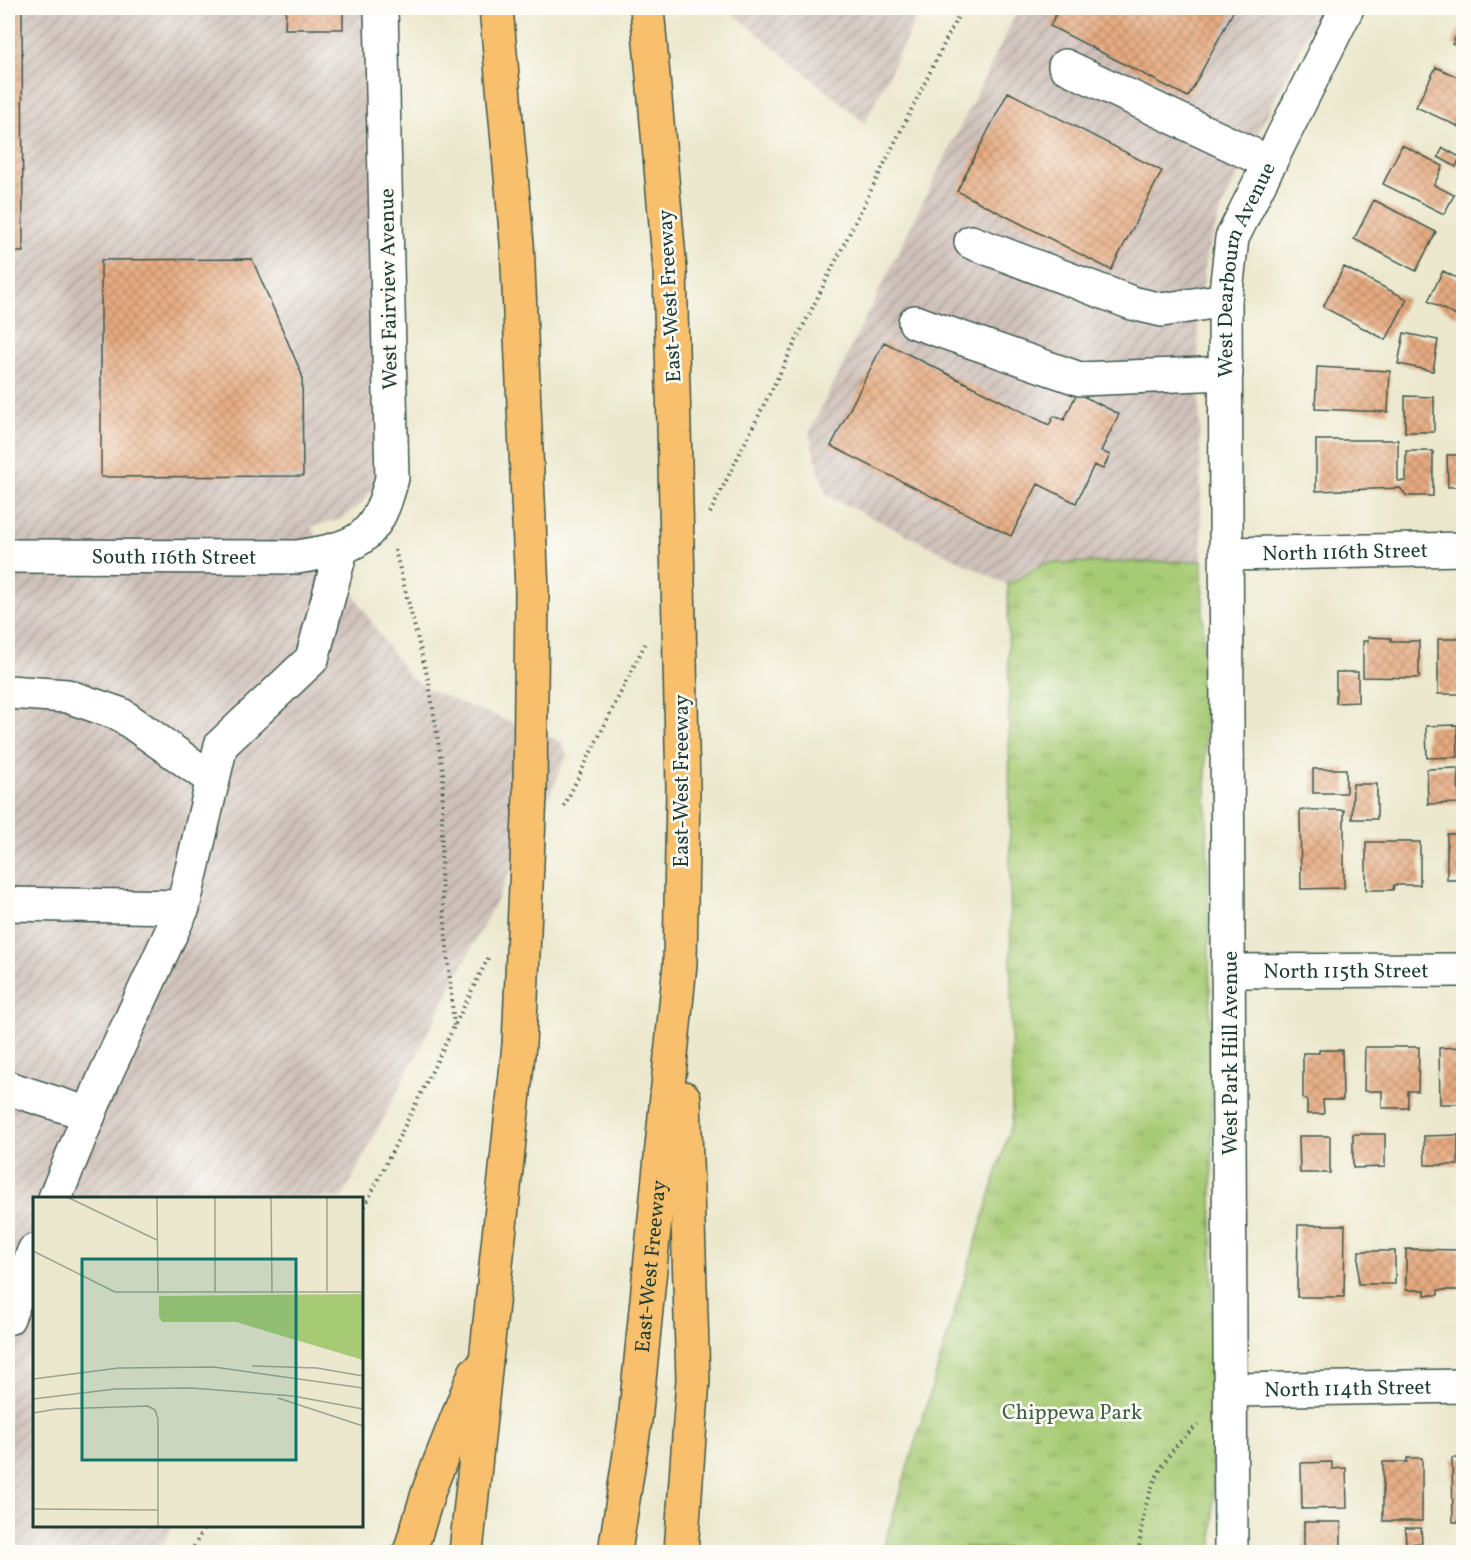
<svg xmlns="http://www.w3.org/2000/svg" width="1471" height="1560" font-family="Vollkorn,serif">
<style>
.industrial{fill:url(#industrial-furrows)}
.grass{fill:url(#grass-tufts);stroke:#638454;stroke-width:1.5}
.garden{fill:#a7cb75;stroke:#638454;stroke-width:1.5}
.building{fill:url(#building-cross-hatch)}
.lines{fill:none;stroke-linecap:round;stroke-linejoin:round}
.minor-casing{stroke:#3e574b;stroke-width:36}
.highway-casing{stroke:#3e574b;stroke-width:36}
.path{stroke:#3e574b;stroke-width:4;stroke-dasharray:1.5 4.5;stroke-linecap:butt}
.minor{stroke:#fff;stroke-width:33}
.highway{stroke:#f8bf6c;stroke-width:33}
.highway-bridge-casing{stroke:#3e574b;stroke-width:36;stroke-linecap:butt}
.highway-bridge{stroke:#f8bf6c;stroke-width:33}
.labels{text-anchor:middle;stroke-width:5;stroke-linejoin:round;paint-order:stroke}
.street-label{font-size:21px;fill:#1f3d34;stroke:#fdfcf7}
.park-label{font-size:21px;fill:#416044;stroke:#fdfcf7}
.inset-road{fill:none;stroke:#9aa490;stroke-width:1.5}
.view{fill:#0f766e;fill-opacity:0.15;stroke:#0f766e;stroke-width:3}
.inset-edge{fill:none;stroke:#1f3d34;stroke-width:3}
</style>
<defs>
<pattern id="industrial-furrows" width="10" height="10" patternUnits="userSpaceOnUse" patternTransform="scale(1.5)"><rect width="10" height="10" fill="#cfc1ba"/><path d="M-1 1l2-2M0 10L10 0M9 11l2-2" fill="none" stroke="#a79e98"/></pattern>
<pattern id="grass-tufts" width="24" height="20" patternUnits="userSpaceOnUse" patternTransform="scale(1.5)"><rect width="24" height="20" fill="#a7cb75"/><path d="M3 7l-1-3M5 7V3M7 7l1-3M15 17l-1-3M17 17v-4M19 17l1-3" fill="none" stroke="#87a661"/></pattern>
<pattern id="building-cross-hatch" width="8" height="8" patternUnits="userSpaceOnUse" patternTransform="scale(1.5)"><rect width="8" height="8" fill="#e7ab81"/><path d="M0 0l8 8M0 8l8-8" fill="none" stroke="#bb8c6a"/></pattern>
</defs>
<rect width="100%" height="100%" fill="#fdfcf7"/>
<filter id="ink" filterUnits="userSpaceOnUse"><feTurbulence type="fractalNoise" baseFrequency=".0167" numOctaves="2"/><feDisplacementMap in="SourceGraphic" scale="12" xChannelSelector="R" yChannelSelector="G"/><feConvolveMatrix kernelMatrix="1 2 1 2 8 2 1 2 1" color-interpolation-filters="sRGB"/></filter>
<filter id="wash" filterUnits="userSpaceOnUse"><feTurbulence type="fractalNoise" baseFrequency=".008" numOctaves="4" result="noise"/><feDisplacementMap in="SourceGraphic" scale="24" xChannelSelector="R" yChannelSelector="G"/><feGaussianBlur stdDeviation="1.35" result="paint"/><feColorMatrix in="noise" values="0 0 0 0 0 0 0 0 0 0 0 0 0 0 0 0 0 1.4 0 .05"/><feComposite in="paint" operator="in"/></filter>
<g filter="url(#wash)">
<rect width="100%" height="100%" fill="#ece8cd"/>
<path class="industrial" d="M8,8H367L377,483L361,504L341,519L311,527L378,632L409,676L431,691L562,742L567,755L544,808L342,1198H34V1526H173L159,1552H8Z
M736,8H921L865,123L734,14Z
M1019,8H1320L1223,205L1207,252L1198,325L1202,561L1045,563L1008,585L826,495L809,433Z"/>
<path class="grass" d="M1202,561L1212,1110L1213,1552H882L1012,1122L1008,585L1045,563Z"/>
<path class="garden" d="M964,1547L1104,1552H963Z"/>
<g id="blocks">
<path class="building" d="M8,8H22L23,252H8Z
M286,8H343V29H285Z
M1059,8H1235L1188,97L1050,26Z
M1464,21V49L1452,44Z
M1436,67L1464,80V129L1416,107Z
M1008,92L1162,171L1111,270L957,191Z
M1402,145L1443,166L1434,185L1454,195L1444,214L1383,184Z
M1443,148L1460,157L1456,167L1438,157Z
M1374,200L1436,232L1416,271L1354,239Z
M252,259L302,375L303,476L101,477V260Z
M1344,267L1407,299L1386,340L1323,307Z
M1443,271L1464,282V307L1458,317L1428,301Z
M1404,333L1438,340L1433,371L1398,364Z
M884,342L1049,425L1054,416L1064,420L1077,393L1119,414L1101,451L1110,455L1103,469L1094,465L1076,503L1038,484L1011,536L831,446Z
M1317,367L1390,371L1388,412L1315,409Z
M1405,396L1434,397V432H1405Z
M1316,440H1398V481H1406V451H1433V496H1407L1400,488L1316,491Z
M1447,455H1464V487H1448Z
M1368,637L1391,638V641H1419V678L1363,677V641H1368Z
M1438,639H1464V694H1438Z
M1336,672H1358V702L1336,703Z
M1457,725L1458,757L1427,758L1426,726Z
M1458,768L1459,803L1428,804L1427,769Z
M1313,769H1346V793H1313Z
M1353,784H1377V819H1352Z
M1300,810H1344V888L1301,889Z
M1447,834H1464V887H1459V880H1447Z
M1366,842H1420V885H1394L1393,890H1366Z
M1365,1047H1419L1418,1091H1408V1108H1382V1091H1364Z
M1463,1047L1464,1104H1440L1439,1048Z
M1319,1050H1342L1343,1100H1323L1324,1114H1307V1099H1303V1053H1319Z
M1353,1134H1385V1167L1353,1168Z
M1458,1135V1165H1425L1424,1136Z
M1299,1136H1330V1173H1300Z
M1298,1225H1345L1344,1297H1297Z
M1406,1249L1460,1250L1459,1290H1438V1295H1425V1290H1406Z
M1359,1251H1395V1284H1358Z
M1407,1458H1422V1521H1383V1462H1407Z
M1452,1458H1464V1522H1453Z
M1332,1462V1469L1346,1468L1347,1508L1302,1509L1301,1463Z
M1304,1522H1341V1552H1304Z
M1405,1528H1421L1422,1543L1406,1544Z
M1428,1548H1464V1552H1428Z
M1353,1550H1378L1379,1552H1353Z"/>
</g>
</g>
<g filter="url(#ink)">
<use href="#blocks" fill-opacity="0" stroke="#3e574b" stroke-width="1.5"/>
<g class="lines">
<g class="minor-casing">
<g id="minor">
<path d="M1065,66L1270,163"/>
<path d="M971,242L1132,303L1162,310L1225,300"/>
<path d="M915,322L1080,379L1226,373"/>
<path id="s1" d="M1228,554L1464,549"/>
<path id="s2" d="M8,556L297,557C358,547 376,541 392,478L381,8"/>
<path d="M8,692L67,696L120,714L213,780"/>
<path d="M8,904L183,907"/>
<path id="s3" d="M1229,971L1464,970"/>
<path d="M8,1088L89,1114"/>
<path d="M55,1198L104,1078L183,907L221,745L312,659L341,550"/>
<path d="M8,1318L34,1251"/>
<path id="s4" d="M1232,1390L1464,1386"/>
<path id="s5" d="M1231,1552L1225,300L1232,238L1347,8"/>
</g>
</g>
<g class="highway-casing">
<g id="highway">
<path d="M496,8L517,243L532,591"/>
<path d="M647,8L670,270"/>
<path d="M410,1552L430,1487L475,1373"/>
<path d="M466,1552L519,1045"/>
<path id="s6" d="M615,1552L635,1421L680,964L683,788L680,661"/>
<path d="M681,1552L693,1379L684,1098"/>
</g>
</g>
<path class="path" d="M710,513L962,8
M395,550L429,683L443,773L441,879L454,1026
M564,806L645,644
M362,1212L488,958
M191,1552L205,1526
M1139,1552C1141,1503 1158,1456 1198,1425"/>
<use href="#minor" class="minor"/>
<use href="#highway" class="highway"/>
<g class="highway-bridge-casing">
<path id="highway-bridge" d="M670,270L680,661
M519,1045L530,794L532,591"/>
</g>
<use href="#highway-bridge" class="highway-bridge"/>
</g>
</g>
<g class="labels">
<g class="street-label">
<text dy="7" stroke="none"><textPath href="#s5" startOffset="1286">West Dearbourn Avenue</textPath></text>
<text transform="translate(388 289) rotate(-91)" y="7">West Fairview Avenue</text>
<text transform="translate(669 296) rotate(-93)" y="7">East-West Freeway</text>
<text dy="7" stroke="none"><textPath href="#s1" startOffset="117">North 116th Street</textPath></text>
<text dy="7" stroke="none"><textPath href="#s2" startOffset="166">South 116th Street</textPath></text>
<text transform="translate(681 781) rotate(-90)" y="7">East-West Freeway</text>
<text dy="7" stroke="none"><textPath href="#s3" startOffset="117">North 115th Street</textPath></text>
<text transform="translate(1230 1053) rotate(-90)" y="7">West Park Hill Avenue</text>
<text dy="7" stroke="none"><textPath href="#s6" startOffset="288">East-West Freeway</textPath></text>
<text dy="7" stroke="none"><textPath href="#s4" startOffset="116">North 114th Street</textPath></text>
</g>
<g class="park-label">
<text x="1072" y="1419">Chippewa Park</text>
</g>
</g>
<g transform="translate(33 1197)">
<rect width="330" height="330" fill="#ece8cd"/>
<path d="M330,97V163L203,125H129L126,120V99Z" fill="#a7cb75"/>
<path d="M258 122a9 9 0 1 1 18 0a9 9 0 1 1-18 0Z" fill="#a7cb75"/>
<path class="inset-road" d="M34,0L124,43M124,0L125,95M182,0V95M238,0L239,95M294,0V95M0,54L82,95H330M219,169L284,171L330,179M0,182L86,171L181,170L330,191M245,201L330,229M0,202L82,192L158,191L260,199L330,212M0,216L24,212L115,209L122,213L125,222V330M0,312L125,313"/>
<path class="view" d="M49,62H263V263H49Z"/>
<rect width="330" height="330" class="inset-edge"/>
</g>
<rect width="1471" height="1560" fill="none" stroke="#fdfcf7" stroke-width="30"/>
</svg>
